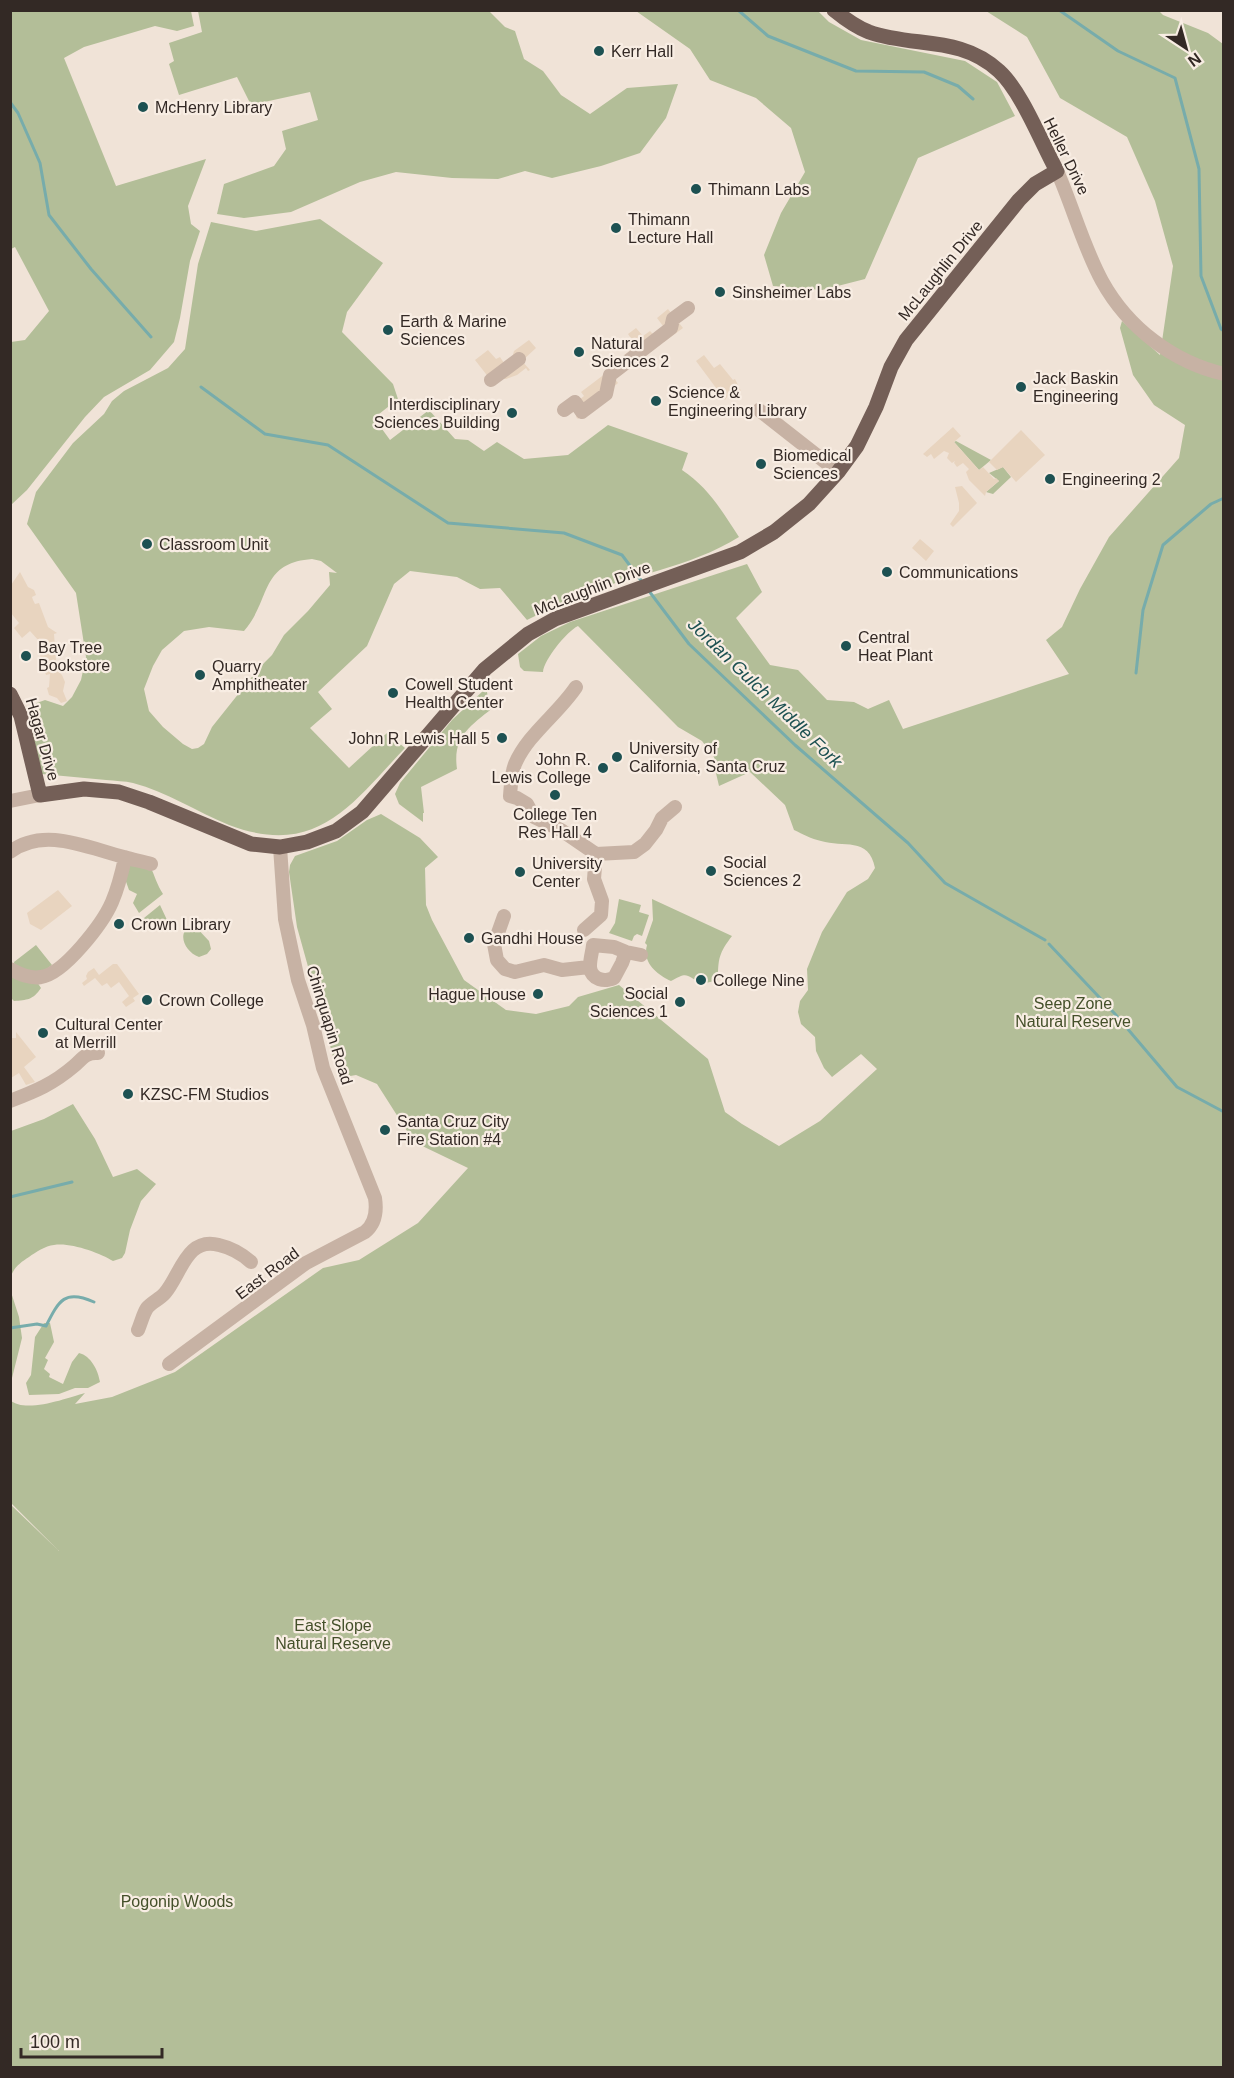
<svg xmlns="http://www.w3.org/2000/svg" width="1234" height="2078" font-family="Helvetica,sans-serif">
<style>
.green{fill:#b3be98;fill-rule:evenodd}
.plaza{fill:#e8d4bf}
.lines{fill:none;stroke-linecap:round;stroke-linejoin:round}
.stream{stroke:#77acab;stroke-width:3}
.minor{stroke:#c7b2a4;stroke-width:14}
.major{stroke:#745f57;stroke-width:15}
.poi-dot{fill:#1d5152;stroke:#f8ede3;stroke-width:2}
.labels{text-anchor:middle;stroke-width:4.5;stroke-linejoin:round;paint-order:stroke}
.poi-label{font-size:16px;fill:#332925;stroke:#f8ede3;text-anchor:start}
.street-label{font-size:16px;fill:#332925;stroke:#f8ede3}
.park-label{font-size:16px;fill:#44502a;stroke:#f8ede3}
.water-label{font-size:18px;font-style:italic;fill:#1d5152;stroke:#f8ede3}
</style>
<rect width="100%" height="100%" fill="#f0e3d7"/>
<path class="green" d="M11,10L191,11L194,26L177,31L155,26L84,47L64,58L116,186L206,159L188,206L191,224L200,231L190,261L180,318L174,342L150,370L104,397L85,417L27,490L11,505V342L25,340L49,311L15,247L11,249Z
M198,11H489L505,27L515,31L524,59L543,71L561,95L590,114L627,88L678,84L666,118L640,153L601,166L552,178L525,171L498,179L452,178L396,172L360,182L291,212L244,218L217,214L224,184L274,166L286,149L282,131L318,120L310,92L251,105L237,77L179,95L169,64L174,61L169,43L202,32Z
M636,11H818L829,22L861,40L965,61L997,82L1015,116L918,158L865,279L822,290L773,286L764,255L781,213L805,172L791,128L756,98L710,80L690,49Z
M986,11H1159L1163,15L1208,33L1223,44V2067H11V1505L59,1551L11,1503L10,1400C25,1414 67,1398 85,1393L75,1404L112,1397L175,1372L323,1268L359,1260L418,1223L468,1168L414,1142L377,1084L356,1075L339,1078L297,927L289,872L290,865L295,856L337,841L367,820L381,814L420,838L438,857L425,868L426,905L432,920L464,980L506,1010L536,1014L569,1006L578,997L619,985L708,1059L725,1112L742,1124L779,1146L820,1121L877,1069L861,1054L832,1077L824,1068L816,1051L815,1037L801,1024L798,1012L800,1001L808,990L807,969L822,932L847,892L868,879L875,868C869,836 843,848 821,841C811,839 803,834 794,830L785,805L750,772L719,786L715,769L714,757L702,741L678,727L578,626C566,632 544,660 543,672L524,671L520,667L518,654L541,636L570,622L747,564L762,592L736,618L770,665L798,670L827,700L854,702L868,709L889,700L903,729L1069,674L1046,640L1062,627L1080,589L1109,537L1179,458L1185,425L1154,405L1133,375L1120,328L1122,321L1160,355L1173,266L1155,201L1127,137L1060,98L1027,37Z
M320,219L383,263L347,312L342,332L393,384L398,399L374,418L390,440L429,410L455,439L468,440L484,451L497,442L524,459L568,455L608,425L688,453L682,470C708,487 722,511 739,537C689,568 631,575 577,596C560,603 544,612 527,620L500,588L480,589L457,577L410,571L394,584L367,646L318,692L332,709L310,728L349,768L387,733L405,748C351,805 317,858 229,825C197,812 167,792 133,783C125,781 115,781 106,780C85,778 63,776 42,774L26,707L45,700L63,706L72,697L81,680L86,657L76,593L27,524L36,492L73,443L104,414L112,401L124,391L168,368L185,349L198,264L211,222L256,231ZM312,559L321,561L337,573L329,572L330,585L308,611L284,635L272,655L259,668L212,727L204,744L198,748L192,749L183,744L163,727L149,711L144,689L153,666L162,650L184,631L209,627L244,631C271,601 259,563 312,559Z
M956,441L991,460L979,470L954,442Z
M1003,467L1011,477L993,494L986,492L999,481L989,473Z
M484,690L487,692L488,699L496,705C473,725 452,734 457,769L421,787L424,813H423V822L399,804L395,794L400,783L452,720Z
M130,866H150C155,876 157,885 163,894L139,913L133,903L137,894L129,890L124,876Z
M619,899L641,905L639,912L649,915L642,936L637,934L634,936L632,941L609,933L615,923Z
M652,899L732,936C719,953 718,959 718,980L702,984C686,975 688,971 671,981C657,974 642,963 647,945L645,943L653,920Z
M160,905L167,920L161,924L160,931L155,923L145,921L144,918Z
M194,925L209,941L211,949L207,954L199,957C184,952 175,930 194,925Z
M36,945L52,965L41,973L15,968L14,962Z
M11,972L37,982L41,988C33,1000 27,1000 14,1001L11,998Z
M73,1104L95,1139L113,1177L137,1169L156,1184L141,1201L130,1230L125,1253L122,1258L113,1261C100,1253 70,1242 54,1245C45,1246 36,1252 29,1257C21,1262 13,1268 11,1277V1131L44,1119Z
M10,1289L19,1317L22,1338L11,1382Z
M44,1323H50L54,1342L45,1358L48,1360L44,1369L50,1374L49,1377L63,1384L72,1362L79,1353C91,1356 98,1370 100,1382L88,1388H75L59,1394L29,1395L26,1383L31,1375L35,1337Z"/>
<path class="plaza" d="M668,309L683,328L664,342L663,340L615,379L618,383L578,419L576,417L579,400L584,396L581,392L626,358L624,355L636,346L628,334L636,328L643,336L650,331L653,334L663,326L657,318Z
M529,340L536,348L522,361L530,370L528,371L526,368L517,375L506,379H499L493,383L475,360L488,350L496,359L500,357L504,363L512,358L514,351Z
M704,355L714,368L720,364L733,380L735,379L741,391L735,395L731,391L725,400L696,361Z
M953,427L961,436L954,442L979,470L983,467L994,479L996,478L999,481L986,492L985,496L969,480L966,472L969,469L963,463L957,467L954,463L955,461L952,463L947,458L949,453L944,451L934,459L931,454L927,457L923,454Z
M1021,430L1045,455L1016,482L1003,467L997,470L989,462Z
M962,486L977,503L953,527L950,524L959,511V503L955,487Z
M920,539L934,551L926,561L912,548Z
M20,572L28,587L34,590L36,595L32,597L33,600L35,604L39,603L48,627L57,633L54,634L56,660L57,670L62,675L65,682L63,691L67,701L61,703L57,698L49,695L47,688L49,687L50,674L46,675L37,645L39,641L30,631L22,638L14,628L19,623L11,613V585Z
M58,890L72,906L41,930L30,924L27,913Z
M113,964H117L139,994L133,998L135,1001L126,1007L122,1002L129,996L119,982L111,988L107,983L102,986L95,978L84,986L82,983L87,979L86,976L88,972L94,968L99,975Z
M16,1032L36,1057L24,1067L35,1082L26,1085L19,1073L11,1078V1038H16Z"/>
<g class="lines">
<path class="stream" d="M738,10L768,36L856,71L924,72L958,86L973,99
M1059,10L1118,51L1175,78L1199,169L1201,276L1221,329L1224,331
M10,102L18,113L40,163L49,215L91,269L151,337
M201,387L265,434L328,445L448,523L564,533L622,555L643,583
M649,591L689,644L795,745L908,843L945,883L1045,940
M1136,673L1143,610L1163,545L1211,504L1224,498
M1049,944L1115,1014L1177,1087L1224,1112
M10,1197L72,1182
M10,1328L37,1324L46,1326C59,1300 65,1289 94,1302"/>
<path class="minor" d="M1057,171C1073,207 1083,246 1102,281C1128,328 1173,362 1224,374
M491,380L519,359
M564,410L575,402L582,412L606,394L610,375L671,328L673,319L688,308
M759,410L838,472
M576,687C558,714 528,734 515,764C511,774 511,785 510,796L517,798L527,804L534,817L561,830L596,854
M10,801L40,795
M10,852C44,826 88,848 124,857C133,860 142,861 151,864
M504,916L494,944L497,960L505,969L515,972L544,965L562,970L589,967
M584,930L601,915L602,901L594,879L596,854L634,852L645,844L656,830L662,818L675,807
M626,952L622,963L614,978C608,980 605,981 599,979C584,973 592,957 593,945L614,947L626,952L641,955
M10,969C20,974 30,979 41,977C64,974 103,923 112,902C118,888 122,872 125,858
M10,1101C36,1091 53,1084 74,1066C82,1059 86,1052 98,1053
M138,1330C141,1323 143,1314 147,1308C152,1302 160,1299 165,1293C181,1274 187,1236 219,1245C232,1248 241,1253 251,1262
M169,1364L306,1263L365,1232C375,1224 377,1211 375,1198L323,1068L313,1025L298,980L285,919L280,847"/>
<path class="major" d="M10,694L21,716L40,795L84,789L119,792L149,802L251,844L280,847L307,842L336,831L362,812L485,669L528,634L555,619L740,552L774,532L809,504L838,472L857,446L876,407L891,367L906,340L1019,200L1035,184L1057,171C1041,142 1022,92 999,71C960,35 914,48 869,32C856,27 845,19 834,10"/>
</g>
<g class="poi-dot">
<circle cx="599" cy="51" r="6"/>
<circle cx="143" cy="107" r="6"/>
<circle cx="696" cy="189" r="6"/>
<circle cx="616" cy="228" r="6"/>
<circle cx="720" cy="292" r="6"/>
<circle cx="388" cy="330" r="6"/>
<circle cx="579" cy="352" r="6"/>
<circle cx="1021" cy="387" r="6"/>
<circle cx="656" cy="401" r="6"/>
<circle cx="512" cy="413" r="6"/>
<circle cx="761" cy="464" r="6"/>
<circle cx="1050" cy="479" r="6"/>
<circle cx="147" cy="544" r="6"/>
<circle cx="887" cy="572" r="6"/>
<circle cx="846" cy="646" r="6"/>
<circle cx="26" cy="656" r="6"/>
<circle cx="200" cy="675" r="6"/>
<circle cx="393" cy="693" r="6"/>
<circle cx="502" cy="738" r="6"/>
<circle cx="617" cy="757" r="6"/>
<circle cx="603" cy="768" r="6"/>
<circle cx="555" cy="795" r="6"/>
<circle cx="711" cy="871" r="6"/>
<circle cx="520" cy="872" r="6"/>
<circle cx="119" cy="924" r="6"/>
<circle cx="469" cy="938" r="6"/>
<circle cx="701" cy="980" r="6"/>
<circle cx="538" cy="994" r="6"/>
<circle cx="147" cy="1000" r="6"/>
<circle cx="680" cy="1002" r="6"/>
<circle cx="43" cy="1033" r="6"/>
<circle cx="128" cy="1094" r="6"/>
<circle cx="385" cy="1130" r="6"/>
</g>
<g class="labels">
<g class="poi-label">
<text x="611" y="57">Kerr Hall</text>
<text x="155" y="113">McHenry Library</text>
<text x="708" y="195">Thimann Labs</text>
<text x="628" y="225">Thimann<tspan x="628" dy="18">Lecture Hall</tspan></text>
<text x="732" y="298">Sinsheimer Labs</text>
<text x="400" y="327">Earth &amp; Marine<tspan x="400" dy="18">Sciences</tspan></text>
<text x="591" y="349">Natural<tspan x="591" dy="18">Sciences 2</tspan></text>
<text x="1033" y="384">Jack Baskin<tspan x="1033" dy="18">Engineering</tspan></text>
<text x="668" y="398">Science &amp;<tspan x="668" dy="18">Engineering Library</tspan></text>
<text x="500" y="410" text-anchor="end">Interdisciplinary<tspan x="500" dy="18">Sciences Building</tspan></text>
<text x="773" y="461">Biomedical<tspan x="773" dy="18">Sciences</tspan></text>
<text x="1062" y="485">Engineering 2</text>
<text x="159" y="550">Classroom Unit</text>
<text x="899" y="578">Communications</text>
<text x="858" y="643">Central<tspan x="858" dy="18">Heat Plant</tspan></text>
<text x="38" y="653">Bay Tree<tspan x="38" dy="18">Bookstore</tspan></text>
<text x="212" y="672">Quarry<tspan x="212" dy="18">Amphitheater</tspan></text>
<text x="405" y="690">Cowell Student<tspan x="405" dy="18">Health Center</tspan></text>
<text x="490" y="744" text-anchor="end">John R Lewis Hall 5</text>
<text x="629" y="754">University of<tspan x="629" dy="18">California, Santa Cruz</tspan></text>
<text x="591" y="765" text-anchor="end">John R.<tspan x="591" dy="18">Lewis College</tspan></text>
<text x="555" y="820" text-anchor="middle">College Ten<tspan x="555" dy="18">Res Hall 4</tspan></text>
<text x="723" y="868">Social<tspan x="723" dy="18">Sciences 2</tspan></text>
<text x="532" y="869">University<tspan x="532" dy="18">Center</tspan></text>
<text x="131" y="930">Crown Library</text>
<text x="481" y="944">Gandhi House</text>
<text x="713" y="986">College Nine</text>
<text x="668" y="999" text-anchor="end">Social<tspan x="668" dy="18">Sciences 1</tspan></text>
<text x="526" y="1000" text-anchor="end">Hague House</text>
<text x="159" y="1006">Crown College</text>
<text x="55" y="1030">Cultural Center<tspan x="55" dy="18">at Merrill</tspan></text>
<text x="140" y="1100">KZSC-FM Studios</text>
<text x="397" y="1127">Santa Cruz City<tspan x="397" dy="18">Fire Station #4</tspan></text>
</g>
<g class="street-label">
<text transform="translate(1067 156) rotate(64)" y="6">Heller Drive</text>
<text transform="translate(940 270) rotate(-51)" y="6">McLaughlin Drive</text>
<text transform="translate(592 588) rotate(-21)" y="6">McLaughlin Drive</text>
<text transform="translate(43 739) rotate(74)" y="6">Hagar Drive</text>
<text transform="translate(330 1025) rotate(73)" y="6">Chinquapin Road</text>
<text transform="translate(267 1273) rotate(-37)" y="6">East Road</text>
</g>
<g class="park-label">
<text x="1073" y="1009">Seep Zone<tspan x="1073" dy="18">Natural Reserve</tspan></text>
<text x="333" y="1631">East Slope<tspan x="333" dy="18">Natural Reserve</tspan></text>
<text x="177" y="1907">Pogonip Woods</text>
</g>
<g class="water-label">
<text transform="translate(765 693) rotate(44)" y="6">Jordan Gulch Middle Fork</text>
</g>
</g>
<rect width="1234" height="2078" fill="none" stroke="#332925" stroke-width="24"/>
<g transform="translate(1186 48) rotate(144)" stroke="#f8ede3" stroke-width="4.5" paint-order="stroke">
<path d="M0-4.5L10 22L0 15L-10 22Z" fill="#332925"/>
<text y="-9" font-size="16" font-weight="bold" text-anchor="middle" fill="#332925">N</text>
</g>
<path d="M21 2048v9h141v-9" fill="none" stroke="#332925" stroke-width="3"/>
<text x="30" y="2048" font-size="18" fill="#332925" stroke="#f8ede3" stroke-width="4.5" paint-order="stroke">100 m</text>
</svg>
